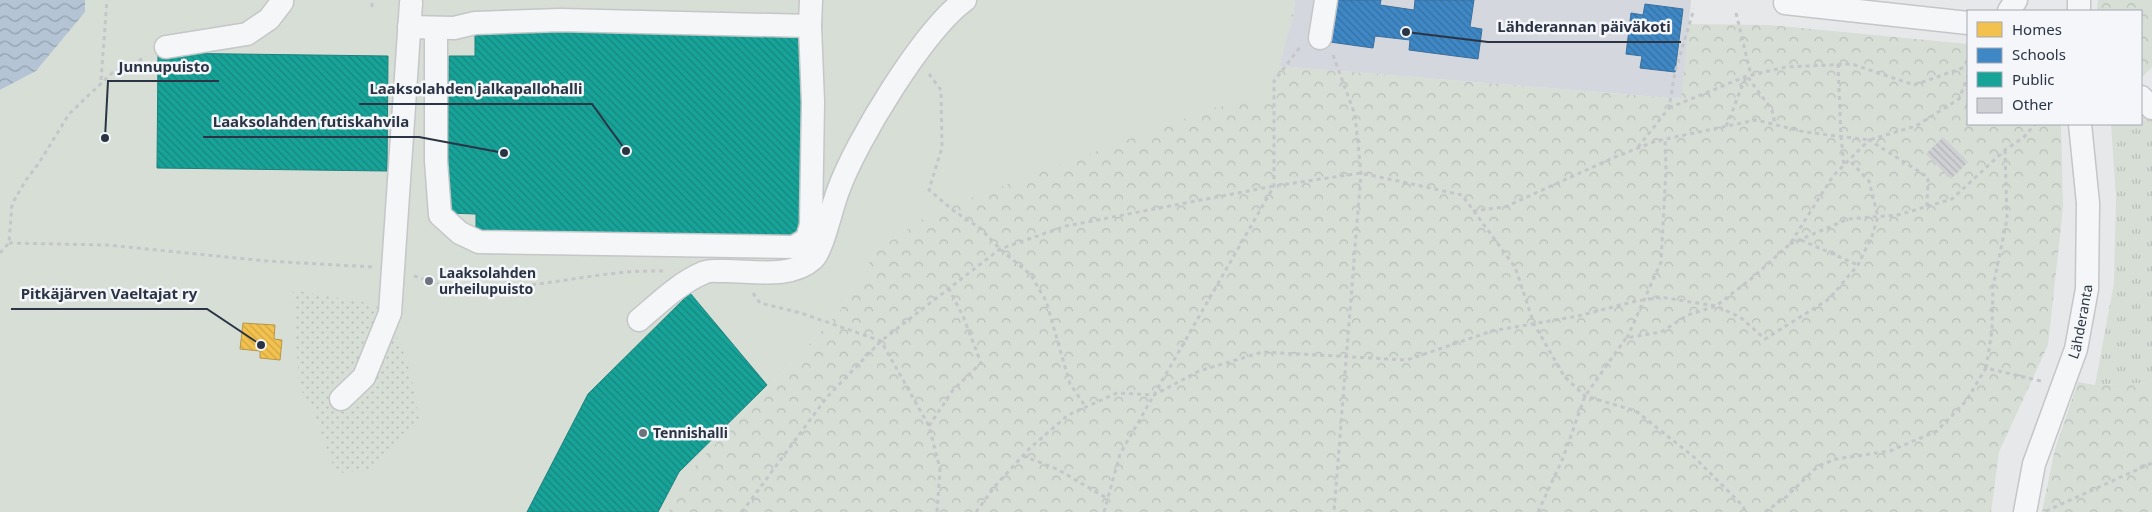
<svg xmlns="http://www.w3.org/2000/svg" width="2152" height="512" font-family="'Noto Sans',sans-serif">
<style>
.built{fill:#d4d7dd}
.grass{fill:url(#grass-tufts)}
.forest{fill:url(#forest-crowns)}
.park{fill:#d6ded6}
.garden{fill:url(#garden-dots)}
.water{fill:url(#water-waves)}
.homes{fill:url(#homes-back-hatch);stroke:#b6974b}
.schools{fill:url(#schools-back-hatch);stroke:#396f9f}
.public{fill:url(#public-back-hatch);stroke:#1d827f}
.building{fill:url(#building-back-hatch)}
.lines{fill:none;stroke-linecap:round;stroke-linejoin:round}
.minor-casing{stroke:#c4c6c8;stroke-width:25}
.path{stroke:#c5c6ca;stroke-width:3;stroke-dasharray:4 4;stroke-linecap:butt}
.minor{stroke:#f5f6f7;stroke-width:22}
.poi-dot{fill:#6c737f;stroke:#f4f6f9;stroke-width:2}
.labels{text-anchor:middle;stroke-width:5;stroke-linejoin:round;paint-order:stroke}
.poi-label{font-size:14px;font-weight:bold;fill:#2b3445;stroke:#f4f6f9;text-anchor:start}
.street-label{font-size:14px;fill:#2b3445;stroke:#f4f6f9}
.leader{fill:none;stroke:#2b3445;stroke-width:2}
.callout-dot{fill:#2b3445;stroke:#f4f6f9;stroke-width:2}
.callout-label{font-size:15px;text-anchor:middle;font-weight:bold;fill:#2b3445;stroke:#f4f6f9;stroke-width:5;stroke-linejoin:round;paint-order:stroke}
</style>
<defs>
<pattern id="grass-tufts" width="24" height="20" patternUnits="userSpaceOnUse" patternTransform="scale(1.25)"><rect width="24" height="20" fill="#d6ded6"/><path d="M3 7l-1-3M5 7V3M7 7l1-3M15 17l-1-3M17 17v-4M19 17l1-3" fill="none" stroke="#b8bfb9"/></pattern>
<pattern id="forest-crowns" width="20" height="18" patternUnits="userSpaceOnUse" patternTransform="scale(1.25)"><rect width="20" height="18" fill="#d6ded6"/><path d="M2 6a3 3 0 1 1 6 0M12 15a3 3 0 1 1 6 0" fill="none" stroke="#b8bfb9"/></pattern>
<pattern id="garden-dots" width="8" height="8" patternUnits="userSpaceOnUse" patternTransform="scale(1.25)"><rect width="8" height="8" fill="#d6ded6"/><path d="M2 2h.1M6 6h.1" fill="none" stroke="#b8bfb9" stroke-width="1.8" stroke-linecap="round"/></pattern>
<pattern id="water-waves" width="16" height="10" patternUnits="userSpaceOnUse" patternTransform="scale(1.25)"><rect width="16" height="10" fill="#b4c4d5"/><path d="M0 5q4-4 8 0t8 0" fill="none" stroke="#93a0af"/></pattern>
<pattern id="homes-back-hatch" width="6" height="6" patternUnits="userSpaceOnUse" patternTransform="scale(1.25)"><rect width="6" height="6" fill="#f2c14e"/><path d="M-1 5l2 2M0 0l6 6M5-1l2 2" fill="none" stroke="#d0a645"/></pattern>
<pattern id="schools-back-hatch" width="6" height="6" patternUnits="userSpaceOnUse" patternTransform="scale(1.25)"><rect width="6" height="6" fill="#3f88c5"/><path d="M-1 5l2 2M0 0l6 6M5-1l2 2" fill="none" stroke="#3570a2"/></pattern>
<pattern id="public-back-hatch" width="6" height="6" patternUnits="userSpaceOnUse" patternTransform="scale(1.25)"><rect width="6" height="6" fill="#17a398"/><path d="M-1 5l2 2M0 0l6 6M5-1l2 2" fill="none" stroke="#15867e"/></pattern>
<pattern id="building-back-hatch" width="6" height="6" patternUnits="userSpaceOnUse" patternTransform="scale(1.25)"><rect width="6" height="6" fill="#ced0d3"/><path d="M-1 5l2 2M0 0l6 6M5-1l2 2" fill="none" stroke="#b1b3b6"/></pattern>
</defs>
<rect width="100%" height="100%" fill="#e6e8ea"/>
<path class="built" d="M1295,0H1691L1682,99L1278,66L1293,17Z"/>
<path class="grass" d="M2141,105L2152,116V383L2095,385L2114,283L2116,197L2111,124H2141Z"/>
<path class="forest" d="M1295,0L1293,17L1279,66L1681,99L1689,24L1770,25L1968,44V124H2061L2063,208L2048,345L1999,452L1991,512H668L690,471L839,312L877,250L931,213L951,205Z
M2098,0H2152V67L2141,78V11H2097Z
M2078,382L2095,385L2152,383V512H2042L2055,449Z"/>
<path class="park" d="M85,0H1295L1273,97L1213,108L931,213L877,250L839,312L690,471L668,512H0V90L36,71L85,12Z"/>
<path class="garden" d="M293,290L379,305C406,348 411,370 419,419L366,471L336,473L314,413L299,386Z"/>
<path class="water" d="M0,0H85V12L36,71L0,90Z"/>
<path class="homes" d="M243,323L275,325L274,339L282,340L280,360L260,358V351L240,349Z"/>
<path class="schools" d="M1335,0H1381L1380,5L1414,10L1415,0H1474L1470,27L1482,29L1478,59L1409,50L1410,40L1375,36L1373,48L1330,42Z
M1645,4L1683,9L1675,72L1640,68L1642,56L1626,54L1631,13L1643,15Z"/>
<path class="public" d="M475,29L804,31L802,236L476,234V214L448,213L449,56H475Z
M158,53L388,56L387,171L157,168Z
M690,293L767,385L679,472L658,512H527L588,394Z"/>
<path class="building" d="M1943,137L1968,162L1951,179L1926,154Z"/>
<g class="lines">
<g class="minor-casing">
<g id="minor">
<path d="M1785,3L1968,23"/>
<path d="M2009,11L2016,0"/>
<path d="M2079,11V0"/>
<path d="M409,27L454,28L475,23L561,20L810,26L811,0"/>
<path d="M436,28V161L440,215L460,233L479,242L794,247L807,239L811,225L813,102L810,26"/>
<path d="M1320,38L1326,0"/>
<path d="M166,47L247,34L269,19L282,2"/>
<path d="M2141,97L2152,108"/>
<path d="M639,320C658,304 679,283 703,273C708,270 716,271 721,271C750,270 790,280 813,259C823,249 832,206 838,191C856,141 923,31 965,0"/>
<path d="M341,399L364,377L390,313L411,3"/>
<path id="s1" d="M2025,512L2034,464L2076,349L2087,289L2088,203L2080,124"/>
</g>
</g>
<path class="path" d="M372,7V0
M1736,13L1751,75
M1333,55L1355,115L1361,173L1334,512
M1838,64L1841,136L1844,166
M929,74L941,90L942,147L929,190L954,211L980,228L1000,249L1031,275L1046,301L1070,384L1086,407
M101,80L107,0
M1669,108L1747,76L1786,67L1852,64L1914,85L1968,66
M1726,126C1734,110 1738,93 1747,76L1772,110L1775,124
M1638,147L1669,108L1675,72L1694,9
M1473,211L1505,207L1615,157L1656,141L1756,120L1805,132L1869,140L1916,126L1959,99L1968,76
M1801,240L1858,265
M9,243L107,245L267,261L372,267
M1790,244L1848,219L1898,215L1952,199L2005,150L2024,137L2035,124
M0,253L9,243L12,204L26,180L39,163L69,114L112,73L146,57
M414,276C425,279 437,285 447,287C519,296 591,269 663,271
M753,293L760,303L801,313L881,341L929,426L940,469L937,512
M1627,338L1661,262L1666,169L1665,139
M1986,368L1992,331L1993,287L2007,219L2005,150
M929,426L953,390L981,363L963,316L949,289
M1023,456L1057,469L1108,499
M2046,511L2152,463
M742,512L827,397L881,341L1000,249L1066,226L1274,186L1361,173L1462,195L1515,267L1534,324L1564,376L1585,396L1636,411L1695,458L1743,506L1745,512
M976,512L996,485L1029,449L1068,415L1117,393L1154,395L1199,371L1263,352L1407,360L1492,331L1578,316L1632,302L1660,297L1716,306L1740,317L1765,339L1829,299L1858,265L1872,236L1878,217L1869,181L1850,161
M1104,512L1120,454L1274,186V81L1301,46
M1538,512L1563,458L1585,396L1626,338L1661,332L1688,315L1716,306L1752,278L1790,244L1833,176L1869,140L1928,177L1927,207
M1765,512L1786,497L1818,466L1836,459L1890,451L1937,431L1966,401L1986,368L2041,381"/>
<use href="#minor" class="minor"/>
</g>
<g class="poi-dot">
<circle cx="429" cy="281" r="5"/>
<circle cx="643" cy="433" r="5"/>
</g>
<g class="labels">
<g class="poi-label">
<text x="439" y="278">Laaksolahden<tspan x="439" dy="16">urheilupuisto</tspan></text>
<text x="653" y="438">Tennishalli</text>
</g>
<g class="street-label">
<text dy="5" stroke="none"><textPath href="#s1" startOffset="199">Lähderanta</textPath></text>
</g>
</g>
<path class="leader" d="M1406 32L1488 42H1681M105 138L108 81H219M626 151L592 104H359M504 153L419 137H203M261 345L207 309H11"/>
<g class="callout-dot">
<circle cx="1406" cy="32" r="5"/>
<circle cx="105" cy="138" r="5"/>
<circle cx="626" cy="151" r="5"/>
<circle cx="504" cy="153" r="5"/>
<circle cx="261" cy="345" r="5"/>
</g>
<g class="callout-label">
<text x="1584" y="32">Lähderannan päiväkoti</text>
<text x="164" y="72">Junnupuisto</text>
<text x="476" y="94">Laaksolahden jalkapallohalli</text>
<text x="311" y="127">Laaksolahden futiskahvila</text>
<text x="109" y="299">Pitkäjärven Vaeltajat ry</text>
</g>
<rect x="1967" y="10" width="175" height="115" fill="#f4f6f9" stroke="#a4a8b1"/>
<rect x="1977" y="22" width="25" height="15" fill="#f2c14e" stroke="#a4a8b1"/>
<text x="2012" y="35" font-size="15" fill="#2b3445">Homes</text>
<rect x="1977" y="48" width="25" height="15" fill="#3f88c5" stroke="#a4a8b1"/>
<text x="2012" y="60" font-size="15" fill="#2b3445">Schools</text>
<rect x="1977" y="72" width="25" height="15" fill="#17a398" stroke="#a4a8b1"/>
<text x="2012" y="85" font-size="15" fill="#2b3445">Public</text>
<rect x="1977" y="98" width="25" height="15" fill="#ced0d3" stroke="#a4a8b1"/>
<text x="2012" y="110" font-size="15" fill="#2b3445">Other</text>
</svg>
